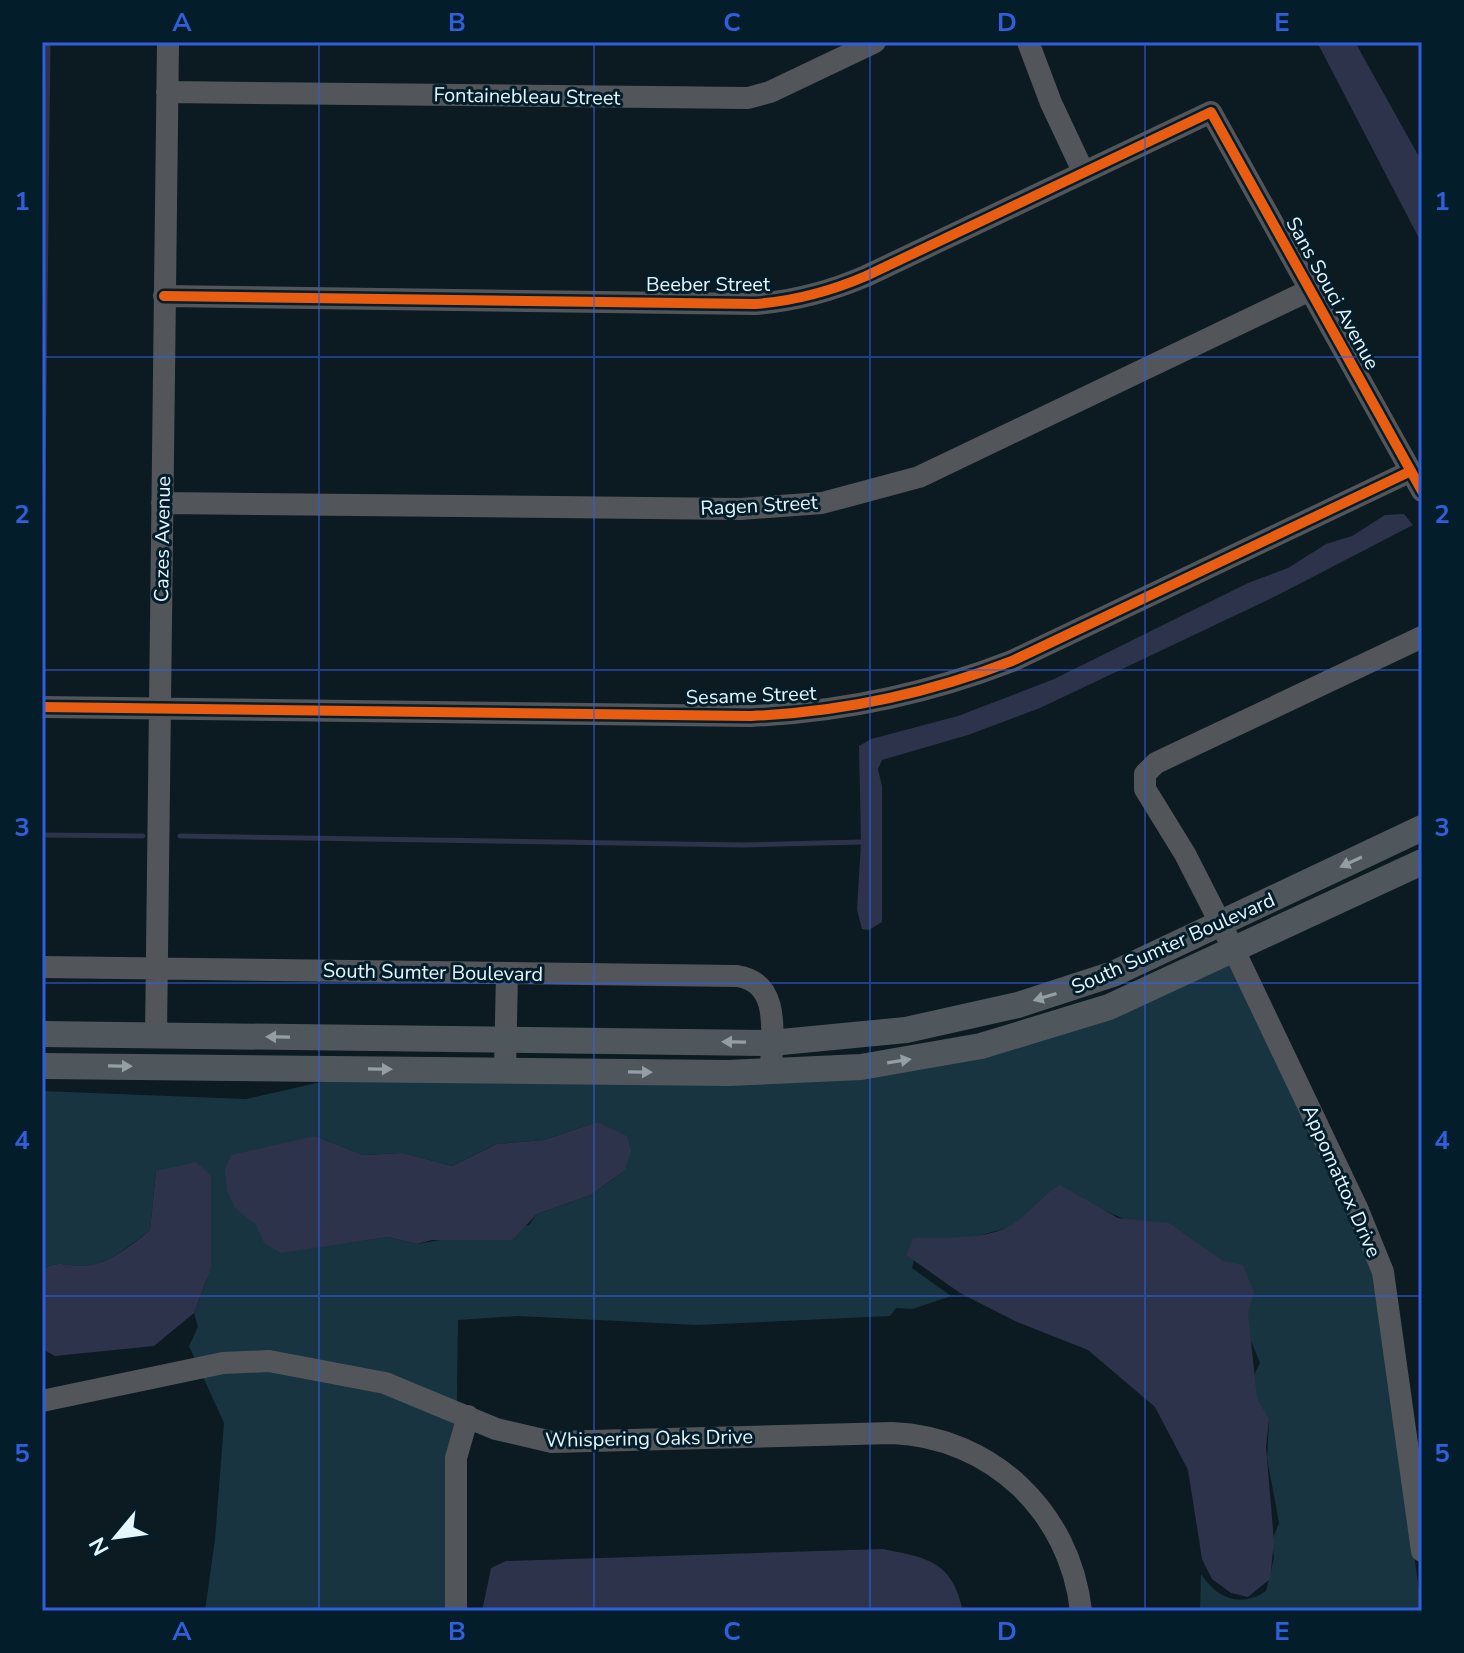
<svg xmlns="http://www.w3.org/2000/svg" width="1464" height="1653" font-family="'Nunito Sans',sans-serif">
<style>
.green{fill:#183440;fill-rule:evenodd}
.water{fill:#2c334b}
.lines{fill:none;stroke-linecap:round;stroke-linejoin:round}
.stream{stroke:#2c334b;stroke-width:5}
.minor{stroke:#52565b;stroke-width:22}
.major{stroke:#4f575d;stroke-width:26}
.cycleway-casing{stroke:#031e2a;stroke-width:15}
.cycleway{stroke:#e95d12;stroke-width:10}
.oneway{fill:#939fa5}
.grid{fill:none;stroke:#315fdc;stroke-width:2;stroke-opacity:0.55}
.labels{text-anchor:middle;stroke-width:6;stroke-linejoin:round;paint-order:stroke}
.street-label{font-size:20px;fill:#e6f6fd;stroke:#031e2a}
.neatline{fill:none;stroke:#315fdc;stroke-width:3}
.grid-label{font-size:26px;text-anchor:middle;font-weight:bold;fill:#315fdc}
</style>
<rect width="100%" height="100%" fill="#0c1a21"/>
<path class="green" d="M1230,961L1349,1212L1374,1275L1422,1611H1200L1201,1574C1217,1599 1241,1608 1266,1591L1274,1558L1272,1541L1279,1523L1267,1458L1269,1421L1248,1387L1260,1363L1243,1322L1127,1220L1068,1196L1030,1222L916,1252L912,1268L951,1296L913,1309L896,1308L890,1316L697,1325L518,1316L458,1320L454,1611H205L215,1539L224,1423L189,1346L198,1327L194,1313L207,1279L211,1247V1176L156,1171L150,1230C131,1245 104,1268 78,1266C60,1265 61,1261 42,1269V1091L246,1099L343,1077L861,1075ZM597,1122L625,1170L591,1195L537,1214L529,1225L417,1244L388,1237L280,1252L256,1225L315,1136L363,1155L403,1153L452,1166L497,1144L544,1140Z"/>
<path class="water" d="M1317,42H1355L1422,162V244Z
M1404,514L1413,525L1276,596L1040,708L968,735L882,760L878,769L882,786V922L869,930L862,929L857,910L861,842L859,746L871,739L958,716L1054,679L1248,583L1288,568L1326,544L1352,536L1385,515Z
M597,1122L627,1136L631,1151L625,1170L591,1195L537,1214L512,1240H432L417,1244L388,1237L281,1253L264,1243L256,1225L236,1209L227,1191L225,1169L231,1155L315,1136L363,1155L403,1153L452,1166L497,1144L544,1140Z
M196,1162L211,1176V1268L194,1313L154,1346L55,1356L42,1349V1269C61,1261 60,1265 78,1266C104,1268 132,1245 150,1230L156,1171Z
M1060,1185L1118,1218L1169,1223L1223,1261L1243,1265L1254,1292L1248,1313L1257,1398L1269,1419L1266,1447L1274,1541L1270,1579L1248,1597L1231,1593L1212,1579L1202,1559L1188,1470L1155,1407L1088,1350L1015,1321L960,1293L906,1255L913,1238C941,1237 980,1240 1006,1228C1026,1219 1040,1196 1060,1185Z
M883,1549C928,1558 952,1561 963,1611H482L491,1568L506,1561Z"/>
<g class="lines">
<path class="stream" d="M42,575L48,42
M42,835L143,836
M180,836L743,845L861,842"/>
<path class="minor" d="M1028,42L1051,103L1083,171
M167,92L748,98L770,92L875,42
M164,296L755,304C794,301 829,292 866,276L1211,112L1422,491
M162,503L740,509L822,503L919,477L1310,290
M1422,637L1156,763L1145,774V789L1185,854L1234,950L1357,1208L1383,1272L1422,1551
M42,707L751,716C843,712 927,694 1012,661L1411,471
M42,967L737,976C783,983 771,1037 771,1072
M156,1036L168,42
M505,1070L507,973
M42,1401L223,1363L269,1361L385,1383L496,1429L552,1442L892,1433C992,1437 1070,1512 1081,1611
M456,1611V1458L468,1416"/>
<path class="major" d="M42,1034L771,1043L906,1030L1018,1005L1113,974L1422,828
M42,1066L728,1073L861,1067L981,1046L1109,1007L1422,862"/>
<g class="cycleway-casing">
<path id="cycleway" d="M164,296L755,304C794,301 829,292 866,276L1211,112L1422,491
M42,707L751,716C843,712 927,694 1012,661L1411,471"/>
</g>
<use href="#cycleway" class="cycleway"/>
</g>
<defs><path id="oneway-solid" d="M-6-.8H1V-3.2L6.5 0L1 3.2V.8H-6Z" transform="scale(2)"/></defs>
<g class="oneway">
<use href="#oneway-solid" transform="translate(1351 862) rotate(155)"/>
<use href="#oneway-solid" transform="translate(1045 997) rotate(163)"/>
<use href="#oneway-solid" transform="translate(278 1037) rotate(-179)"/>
<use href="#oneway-solid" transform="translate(734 1042) rotate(-179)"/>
<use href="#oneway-solid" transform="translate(899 1061) rotate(-9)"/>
<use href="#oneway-solid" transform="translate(120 1066) rotate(1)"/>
<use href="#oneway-solid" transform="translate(380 1069) rotate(1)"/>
<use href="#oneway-solid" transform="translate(640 1072) rotate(1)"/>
</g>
<path class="grid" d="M319,42V1611M594,42V1611M870,42V1611M1145,42V1611M42,357H1422M42,670H1422M42,983H1422M42,1296H1422"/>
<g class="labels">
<g class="street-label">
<text transform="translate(527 96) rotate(1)" y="7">Fontainebleau Street</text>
<text x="708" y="291">Beeber Street</text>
<text transform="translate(1333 293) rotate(61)" y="7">Sans Souci Avenue</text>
<text transform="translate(759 505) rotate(-3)" y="7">Ragen Street</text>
<text transform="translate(162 539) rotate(-89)" y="7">Cazes Avenue</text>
<text transform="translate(751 695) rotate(-2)" y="7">Sesame Street</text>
<text transform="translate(1173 943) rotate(-24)" y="7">South Sumter Boulevard</text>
<text transform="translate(433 972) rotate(1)" y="7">South Sumter Boulevard</text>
<text transform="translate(1342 1181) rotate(66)" y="7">Appomattox Drive</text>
<text transform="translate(649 1438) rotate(-1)" y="7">Whispering Oaks Drive</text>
</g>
</g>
<rect width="1464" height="1653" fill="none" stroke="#031e2a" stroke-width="88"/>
<g transform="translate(116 1537) rotate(241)" stroke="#031e2a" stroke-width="6" paint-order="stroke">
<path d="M0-6L14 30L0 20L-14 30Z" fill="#e6f6fd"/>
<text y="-12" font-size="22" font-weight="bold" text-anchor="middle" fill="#e6f6fd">N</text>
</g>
<rect x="44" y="44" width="1376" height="1565" class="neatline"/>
<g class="grid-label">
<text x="182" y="31">A</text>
<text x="457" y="31">B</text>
<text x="732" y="31">C</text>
<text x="1007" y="31">D</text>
<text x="1282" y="31">E</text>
<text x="22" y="210">1</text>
<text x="1442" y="210">1</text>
<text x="22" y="523">2</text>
<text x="1442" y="523">2</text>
<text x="22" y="836">3</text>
<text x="1442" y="836">3</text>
<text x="22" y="1149">4</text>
<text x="1442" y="1149">4</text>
<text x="22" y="1462">5</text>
<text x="1442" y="1462">5</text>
<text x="182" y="1640">A</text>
<text x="457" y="1640">B</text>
<text x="732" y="1640">C</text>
<text x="1007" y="1640">D</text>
<text x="1282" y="1640">E</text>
</g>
</svg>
